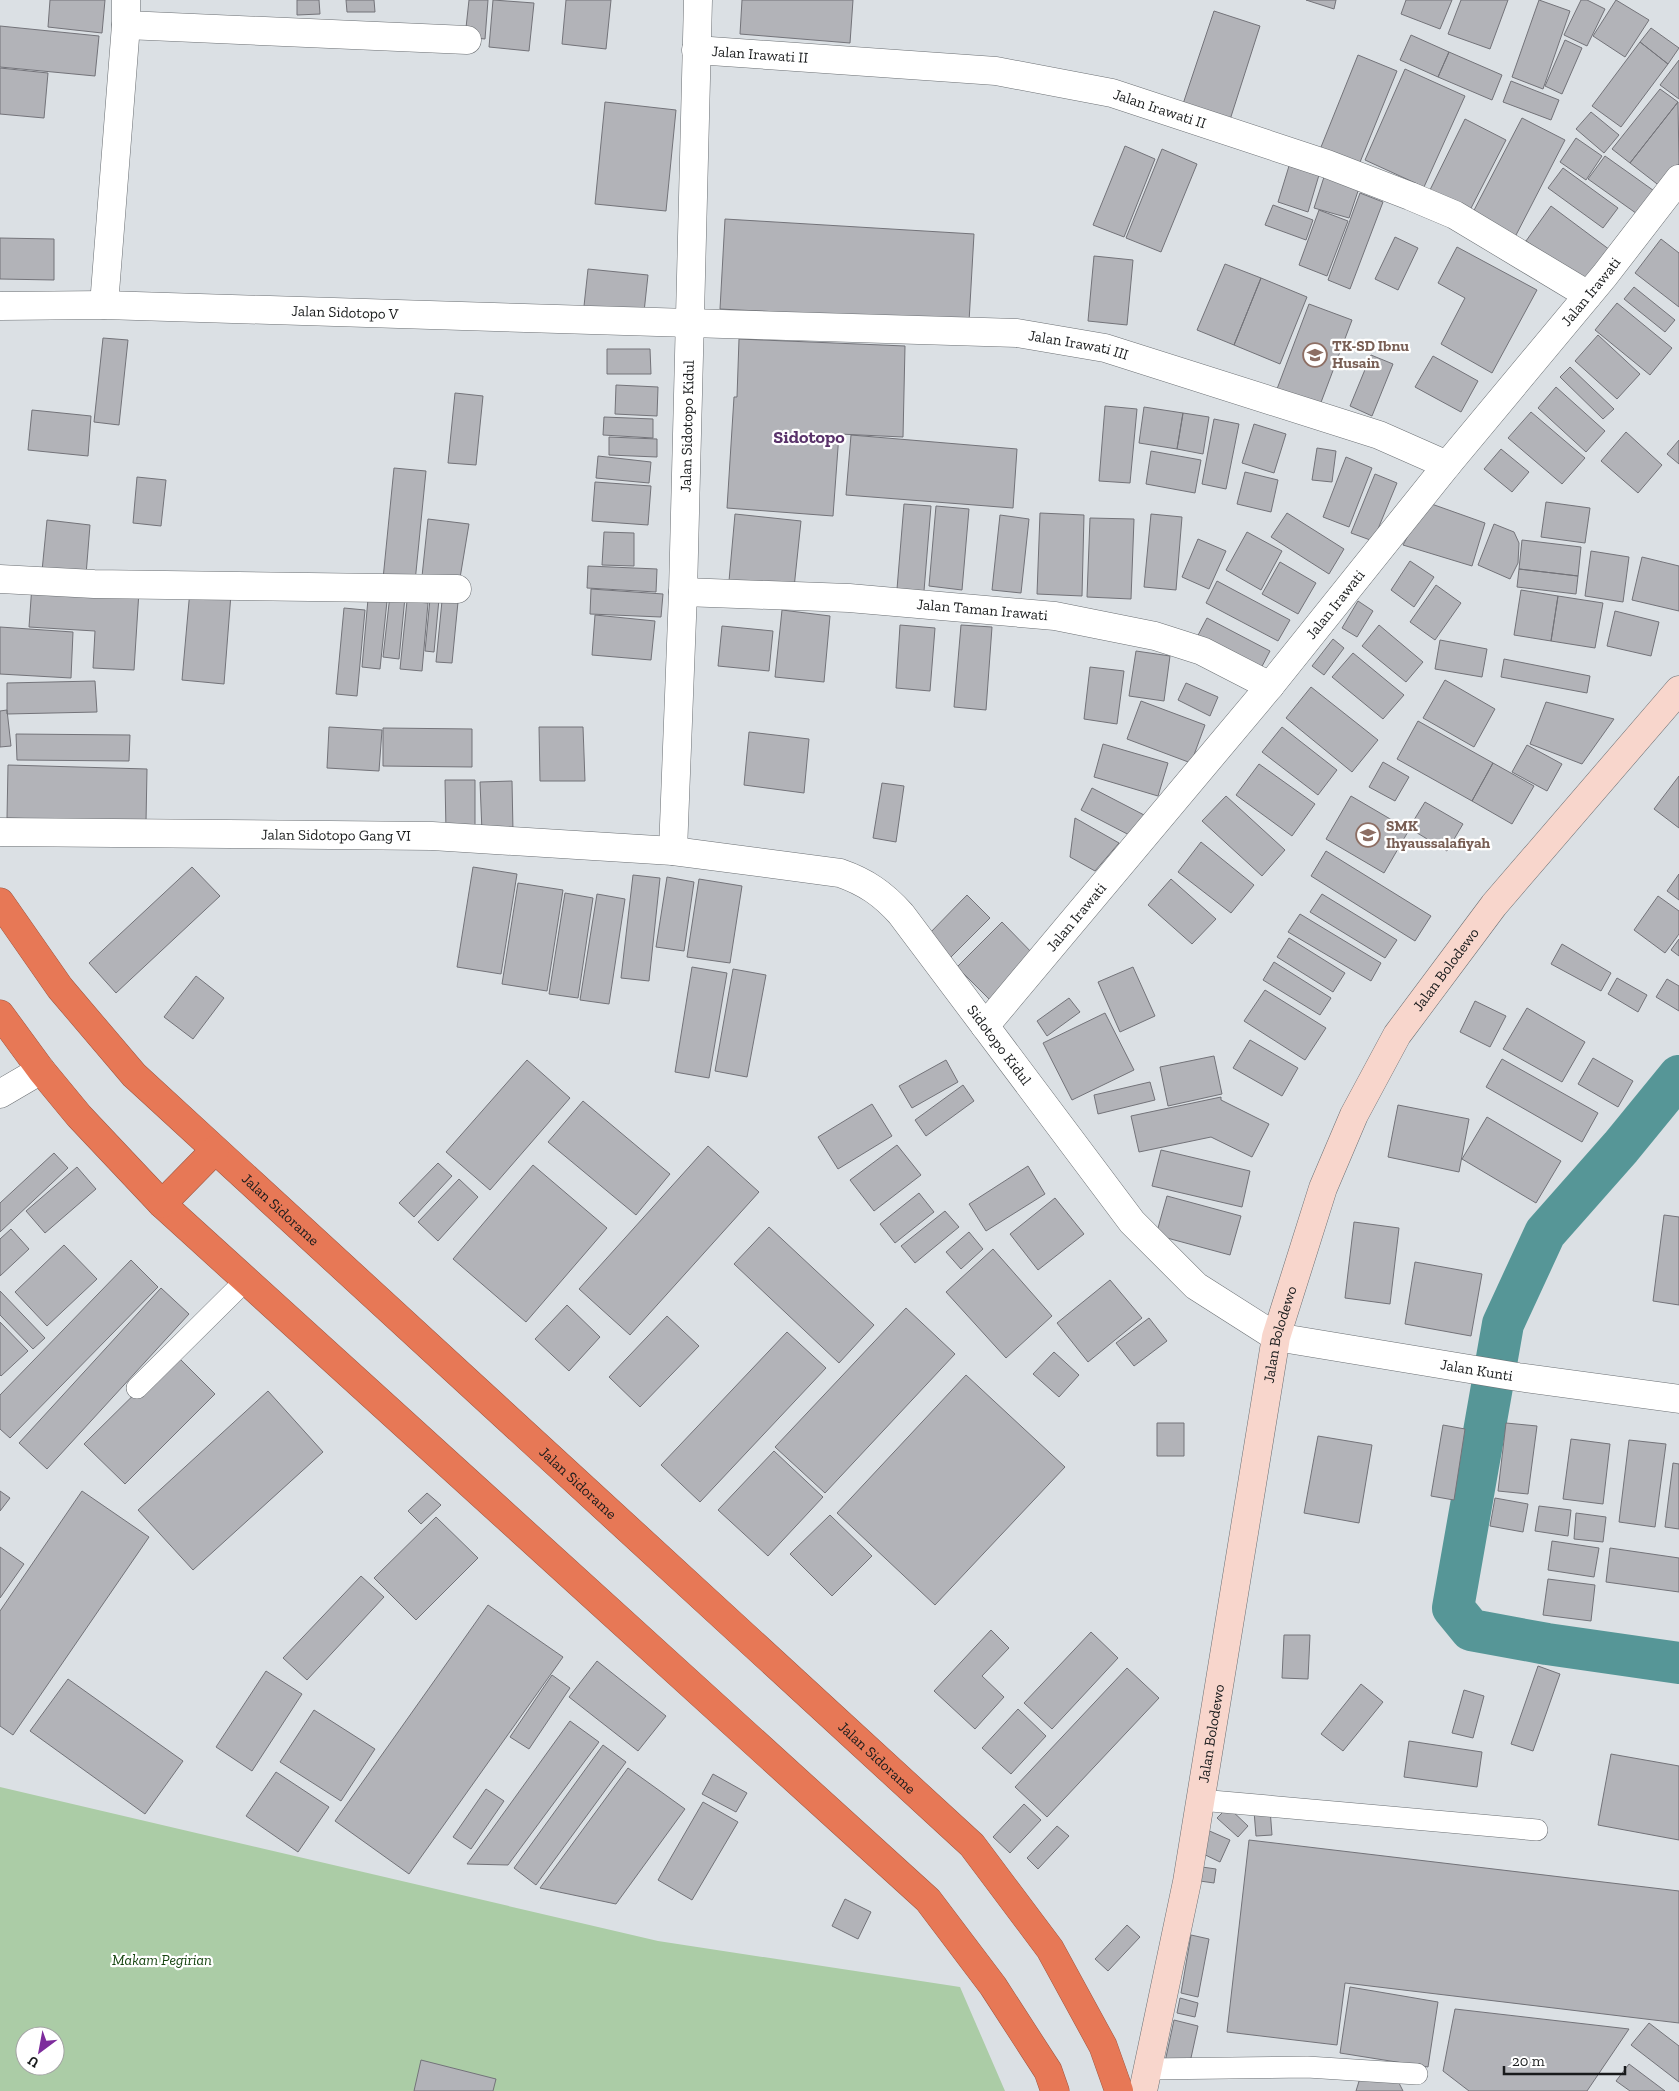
<svg xmlns="http://www.w3.org/2000/svg" width="1679" height="2091" font-family="'Zilla Slab',serif">
<style>
.green{fill:#abcca6;fill-rule:evenodd}
.lines{fill:none;stroke-linecap:round;stroke-linejoin:round}
.canal{stroke:#569697;stroke-width:42}
.building{fill:#b2b3b8;stroke:#737379}
.lane-casing{stroke:#6b6f73;stroke-width:22}
.street-casing{stroke:#6b6f73;stroke-width:29}
.secondary-casing{stroke:#6b6f73;stroke-width:29}
.highway-casing{stroke:#9f5742;stroke-width:29}
.lane{stroke:#fff;stroke-width:21}
.street{stroke:#fff;stroke-width:28}
.secondary{stroke:#f8d6cc;stroke-width:28}
.highway{stroke:#e77856;stroke-width:28}
.labels{text-anchor:middle;stroke-width:4.5;stroke-linejoin:round;paint-order:stroke}
.street-label{font-size:15px;fill:#191b1c;stroke:#fff}
.education-label{font-size:15px;font-weight:bold;fill:#785e54;stroke:#fff;text-anchor:start}
.park-label{font-size:15px;font-style:italic;fill:#15440f;stroke:#fff}
.quarter-label{font-size:18px;font-weight:bold;fill:#59326a;stroke:#fff}
</style>
<rect width="100%" height="100%" fill="#dbe0e4"/>
<path class="green" d="M0,1787L658,1941L960,1987L1005,2091H0ZM25,2036H55V2066H25Z"/>
<g class="lines">
<path class="canal" d="M1679,1076L1621,1147L1545,1233L1503,1324L1453,1608L1471,1630L1547,1644L1679,1663"/>
</g>
<path class="building" d="M50,0H105L102,33L48,27Z
M297,0H319L320,14L297,15Z
M346,0H374L375,12H347Z
M469,0H488L485,39L465,37Z
M493,0L534,3L529,51L489,47Z
M566,0H611L606,49L562,44Z
M742,0H853L850,43L740,34Z
M1306,0H1336L1334,9Z
M1406,0H1452L1440,29L1401,14Z
M1461,0H1508L1490,49L1448,34Z
M1539,0L1570,11L1543,89L1512,77Z
M1581,0H1587L1605,9L1587,46L1564,35Z
M1616,0L1649,20L1625,57L1593,36Z
M1214,11L1260,26L1228,126L1181,110Z
M0,26L99,36L95,76L0,67Z
M1651,28L1679,48L1668,64L1640,42Z
M1411,35L1449,52L1438,77L1400,60Z
M1565,40L1582,48L1562,94L1545,86Z
M1640,42L1668,64L1621,127L1592,106Z
M1449,52L1502,75L1492,100L1438,77Z
M1358,55L1397,71L1356,172L1317,157Z
M1679,60V99L1660,85Z
M0,68L48,73L44,118L0,114Z
M1405,69L1465,96L1424,187L1365,160Z
M1511,81L1559,100L1551,120L1503,102Z
M1660,89L1678,102L1630,163L1612,149Z
M605,102L676,110L666,211L595,204Z
M1678,102L1679,164L1661,187L1630,163Z
M1591,112L1619,135L1604,153L1576,129Z
M1522,118L1565,140L1514,239L1471,216Z
M1465,119L1506,140L1468,214L1428,194Z
M1576,138L1602,156L1586,180L1560,162Z
M1125,146L1155,159L1124,237L1093,225Z
M1162,149L1197,164L1161,252L1126,238Z
M1605,156L1657,193L1640,216L1588,179Z
M1289,166L1319,175L1308,212L1278,202Z
M1563,168L1618,208L1603,228L1548,188Z
M1324,177L1359,188L1349,218L1314,208Z
M1360,193L1383,202L1350,289L1328,280Z
M1273,205L1313,220L1306,240L1265,225Z
M1551,206L1610,250L1585,284L1526,241Z
M1319,210L1348,221L1327,276L1299,265Z
M725,219L974,234L969,322L720,309Z
M1395,237L1418,248L1398,290L1375,279Z
M0,238L54,239V280L0,279Z
M1661,239L1679,253V307L1635,273Z
M1457,247L1537,290L1492,373L1441,344L1465,298L1438,283Z
M1094,256L1133,260L1127,325L1088,321Z
M1225,264L1261,278L1234,345L1197,330Z
M588,269L648,275L644,312L584,306Z
M1261,278L1307,297L1280,364L1234,345Z
M1634,287L1675,320L1665,332L1624,299Z
M1617,303L1672,348L1650,375L1595,330Z
M1309,304L1352,320L1320,405L1277,389Z
M1598,335L1640,374L1617,399L1575,361Z
M103,338L128,340L119,425L94,422Z
M739,339L905,346L903,437L839,434L833,516L727,508L734,397H737Z
M607,349H650L651,374H607Z
M1371,355L1393,364L1372,416L1350,406Z
M1433,356L1478,381L1461,412L1415,387Z
M1570,367L1614,409L1603,419L1560,377Z
M616,385L658,387L657,416L615,414Z
M1556,387L1605,431L1586,452L1538,408Z
M455,393L483,396L476,465L448,463Z
M1105,406L1137,409L1130,483L1099,481Z
M1144,407L1183,413L1177,449L1139,443Z
M32,410L91,416L88,456L28,450Z
M1531,412L1585,458L1562,484L1508,438Z
M1183,413L1209,417L1203,454L1177,449Z
M604,417L653,419V438L603,435Z
M1214,419L1239,424L1226,489L1202,484Z
M1254,424L1286,434L1274,473L1242,463Z
M1626,432L1662,465L1638,493L1601,461Z
M851,435L1017,449L1013,508L846,495Z
M609,437L657,439V457L609,455Z
M1679,440V464L1667,454Z
M1317,448L1336,451L1332,482L1312,480Z
M1501,449L1529,472L1512,492L1484,469Z
M1151,451L1201,460L1195,493L1146,484Z
M598,456L651,462L649,483L596,478Z
M1346,457L1372,468L1349,527L1323,517Z
M394,468L426,471L415,582L383,579Z
M1245,472L1278,480L1271,512L1237,504Z
M1375,474L1397,483L1373,541L1351,533Z
M137,477L166,480L161,526L133,523Z
M595,482L651,486L648,525L592,521Z
M1426,502L1485,523L1472,566L1403,545Z
M1546,502L1590,508L1585,543L1541,537Z
M904,504L931,506L924,591L897,589Z
M936,506L969,509L962,590L929,586Z
M1040,513L1084,515L1082,596L1037,594Z
M1287,513L1344,549L1329,574L1271,537Z
M735,514L801,521L794,588L729,581Z
M1151,514L1182,517L1176,590L1144,587Z
M1000,515L1029,519L1021,593L992,590Z
M1090,518L1134,519L1131,599L1087,597Z
M428,519L469,524L459,584L421,586Z
M47,520L90,525L86,575L42,571Z
M1494,524L1514,532L1519,543L1518,563L1510,579L1478,565Z
M604,532L634,533V566L602,565Z
M1247,532L1282,551L1261,590L1226,570Z
M1198,539L1226,551L1209,589L1182,577Z
M1522,540L1581,547L1578,576L1519,569Z
M1591,551L1629,557L1623,602L1585,596Z
M1642,557L1679,566V611L1632,600Z
M1410,561L1434,577L1414,607L1391,590Z
M1280,562L1316,583L1298,614L1262,594Z
M588,566L657,569L656,592L587,588Z
M1519,569L1578,576L1576,594L1517,587Z
M1217,581L1290,620L1278,641L1206,603Z
M32,585L139,591L134,670L93,668L95,631L29,627Z
M1436,585L1461,603L1435,640L1410,622Z
M591,589L663,594L661,617L590,614Z
M190,590L231,594L224,684L182,680Z
M1521,590L1558,596L1551,641L1514,635Z
M390,595L405,597L399,659L383,657Z
M1558,596L1603,603L1595,648L1551,641Z
M368,599L387,601L380,669L362,667Z
M430,599H439L434,652L425,651Z
M407,601L428,603L422,671L400,669Z
M442,601L458,602L452,663L436,662Z
M1358,601L1373,611L1357,637L1342,628Z
M344,608L365,610L357,696L336,694Z
M782,610L830,616L824,682L775,677Z
M1615,611L1659,622L1651,656L1607,646Z
M595,615L655,621L651,660L592,655Z
M1207,618L1270,651L1258,674L1195,641Z
M900,625L935,628L930,691L896,688Z
M961,625L992,627L986,710L954,707Z
M1379,625L1423,662L1406,682L1362,646Z
M722,626L773,631L769,671L718,666Z
M0,627L73,632L71,678L0,674Z
M1333,639L1344,648L1324,675L1312,666Z
M1440,640L1487,649L1482,677L1435,669Z
M1136,651L1170,656L1164,701L1129,696Z
M1353,653L1404,695L1383,719L1332,677Z
M1504,659L1590,676L1587,693L1501,677Z
M1090,667L1124,671L1117,724L1084,719Z
M1445,680L1495,709L1474,747L1423,718Z
M95,681L97,712L7,714V683Z
M1186,683L1218,697L1210,716L1178,700Z
M1311,687L1378,740L1352,772L1286,718Z
M1141,701L1205,725L1191,763L1127,739Z
M1546,702L1614,719L1582,764L1530,744Z
M7,710L11,746L0,747V711Z
M1418,721L1493,763L1472,801L1397,759Z
M329,727L382,730L379,771L327,768Z
M539,727H583L585,781H540Z
M1282,727L1337,770L1318,795L1262,752Z
M383,728L472,729V767L383,766Z
M749,732L809,739L804,793L744,785Z
M16,734L130,735L129,761L17,760Z
M1103,744L1168,763L1158,796L1094,777Z
M1527,745L1562,764L1547,791L1512,772Z
M1383,762L1409,777L1395,801L1369,787Z
M1493,763L1534,786L1512,824L1472,801Z
M1259,764L1315,804L1292,836L1236,795Z
M8,765L147,769L146,822L7,818Z
M1679,776V828L1654,809Z
M445,780H475V831H446Z
M512,781L513,832H482L480,782Z
M882,783L904,786L896,842L873,838Z
M1092,788L1146,816L1135,838L1081,810Z
M1226,796L1285,850L1262,876L1202,821Z
M1351,796L1409,830L1384,873L1326,839Z
M1425,802L1463,824L1447,851L1409,828Z
M1075,818L1119,843L1095,871L1070,857Z
M1201,842L1254,885L1231,913L1178,872Z
M1326,851L1431,916L1415,941L1311,876Z
M192,867L220,896L116,993L89,963Z
M473,867L517,874L501,974L457,967Z
M1679,874V900L1667,891Z
M633,875L660,878L649,981L621,978Z
M667,877L694,882L684,951L656,947Z
M699,879L742,886L730,963L687,957Z
M1171,879L1216,919L1192,944L1148,905Z
M518,883L563,890L547,991L502,984Z
M565,893L593,898L578,998L549,994Z
M597,894L625,899L609,1004L580,1000Z
M1322,894L1397,940L1385,958L1310,912Z
M967,895L990,918L949,959L926,937Z
M1658,896L1679,911V934L1665,953L1634,930Z
M1300,914L1381,963L1371,981L1288,932Z
M1002,922L1037,958L992,1002L957,967Z
M1289,938L1345,973L1333,992L1277,957Z
M1679,939V956L1671,950Z
M1562,944L1611,973L1601,991L1551,964Z
M1274,962L1331,998L1320,1015L1263,980Z
M692,967L727,973L709,1078L675,1072Z
M1133,967L1155,1016L1120,1032L1098,982Z
M733,969L766,975L747,1077L715,1071Z
M196,976L224,998L193,1039L164,1017Z
M1617,978L1647,995L1638,1012L1608,994Z
M1667,979L1679,986V1011L1656,997Z
M1265,990L1326,1028L1305,1060L1244,1021Z
M1069,998L1080,1012L1047,1036L1037,1021Z
M1475,1001L1506,1016L1490,1047L1460,1032Z
M1527,1008L1585,1042L1562,1082L1503,1049Z
M1105,1013L1134,1070L1072,1100L1043,1043Z
M1250,1040L1298,1068L1282,1096L1233,1068Z
M1214,1056L1222,1094L1168,1106L1160,1067Z
M1593,1058L1633,1081L1618,1107L1578,1084Z
M1502,1059L1598,1113L1582,1142L1486,1087Z
M527,1060L570,1098L490,1190L446,1152Z
M946,1060L958,1082L912,1108L899,1086Z
M1150,1082L1155,1100L1098,1114L1094,1095Z
M963,1085L974,1101L926,1136L915,1120Z
M1221,1097V1100L1269,1124L1252,1157L1211,1137L1139,1152L1131,1116Z
M583,1101L670,1174L636,1215L548,1142Z
M872,1104L892,1136L838,1169L818,1137Z
M1398,1105L1469,1119L1459,1172L1388,1157Z
M1487,1117L1561,1161L1536,1203L1462,1159Z
M897,1145L921,1175L874,1211L850,1180Z
M708,1146L759,1192L630,1335L579,1289Z
M1161,1150L1250,1171L1242,1207L1152,1186Z
M54,1153L68,1168L0,1232V1203Z
M438,1163L452,1176L414,1217L399,1203Z
M533,1165L607,1228L526,1322L453,1259Z
M1028,1166L1045,1194L986,1231L969,1204Z
M77,1167L96,1189L45,1233L26,1211Z
M459,1179L478,1197L438,1241L418,1222Z
M919,1193L934,1212L895,1243L880,1224Z
M1167,1196L1241,1216L1230,1255L1156,1235Z
M1055,1198L1084,1234L1038,1270L1010,1234Z
M945,1211L959,1227L915,1263L901,1246Z
M1664,1215L1679,1217V1305L1653,1301Z
M1354,1222L1399,1228L1390,1304L1345,1298Z
M769,1227L874,1325L839,1363L734,1264Z
M11,1229L29,1249L0,1276V1239Z
M969,1232L983,1249L961,1269L946,1252Z
M64,1245L97,1279L47,1326L15,1292Z
M993,1249L1052,1316L1006,1358L946,1292Z
M131,1260L158,1287L10,1438L0,1429V1395Z
M1415,1262L1482,1274L1471,1336L1405,1324Z
M1110,1280L1142,1318L1088,1362L1057,1323Z
M161,1288L189,1314L47,1469L19,1443Z
M0,1291L45,1338L33,1349L0,1315Z
M567,1305L600,1337L569,1371L535,1339Z
M906,1308L955,1354L825,1493L775,1447Z
M667,1316L699,1346L640,1407L609,1377Z
M1149,1318L1167,1341L1134,1366L1116,1343Z
M0,1322L28,1351L1,1376L0,1375Z
M787,1332L826,1368L700,1502L661,1465Z
M1054,1352L1079,1375L1059,1397L1033,1374Z
M175,1354L215,1394L125,1484L84,1444Z
M966,1375L1065,1467L935,1605L837,1513Z
M268,1391L323,1452L193,1570L138,1510Z
M1157,1423H1184V1456H1157Z
M1506,1423L1537,1426L1528,1494L1498,1491Z
M1443,1425L1465,1429L1454,1500L1431,1496Z
M1318,1436L1372,1445L1359,1523L1304,1513Z
M1571,1439L1610,1444L1603,1504L1563,1499Z
M1629,1440L1666,1444L1655,1527L1619,1522Z
M774,1451L823,1497L768,1556L718,1510Z
M1673,1463L1679,1464V1529L1665,1527Z
M0,1491L10,1498L0,1511Z
M82,1491L149,1537L13,1735L0,1726V1611Z
M427,1493L441,1505L421,1524L408,1511Z
M1495,1498L1528,1504L1523,1532L1490,1526Z
M1539,1506L1571,1510L1568,1536L1535,1531Z
M1576,1513L1606,1517L1603,1542L1574,1539Z
M830,1515L872,1556L832,1596L790,1554Z
M436,1517L478,1558L416,1620L374,1578Z
M1552,1541L1599,1548L1594,1577L1548,1570Z
M0,1547L24,1564L0,1598Z
M1610,1548L1679,1558V1592L1606,1582Z
M361,1576L384,1597L307,1680L283,1658Z
M1548,1579L1595,1585L1591,1621L1543,1615Z
M488,1605L563,1657L409,1874L335,1821Z
M991,1630L1009,1648L982,1676L1004,1697L975,1729L934,1691Z
M1091,1632L1118,1658L1052,1729L1024,1703Z
M1284,1635H1310L1308,1679L1282,1678Z
M597,1661L666,1716L638,1751L569,1697Z
M1538,1666L1560,1674L1533,1751L1511,1744Z
M1127,1668L1159,1698L1047,1817L1015,1787Z
M266,1671L302,1694L252,1771L216,1747Z
M552,1675L570,1688L529,1749L510,1737Z
M68,1679L183,1761L145,1814L30,1731Z
M1361,1684L1383,1702L1343,1751L1321,1734Z
M1464,1690L1484,1696L1473,1738L1452,1733Z
M1018,1709L1046,1736L1011,1774L982,1748Z
M314,1710L375,1749L341,1801L280,1762Z
M570,1721L599,1742L508,1865L467,1864Z
M1409,1741L1482,1752L1477,1787L1404,1777Z
M603,1745L626,1762L536,1885L514,1868Z
M1611,1754L1679,1766V1840L1598,1825Z
M628,1768L685,1809L616,1904L540,1888Z
M276,1772L329,1807L298,1852L246,1816Z
M713,1774L747,1793L736,1812L702,1794Z
M486,1789L504,1801L471,1849L453,1837Z
M703,1802L738,1822L692,1900L658,1880Z
M1024,1804L1041,1820L1010,1853L993,1837Z
M1228,1807L1248,1826L1238,1837L1217,1818Z
M1270,1809L1272,1835L1256,1836L1254,1811Z
M1057,1826L1069,1836L1038,1869L1027,1858Z
M1205,1829L1230,1840L1220,1862L1195,1850Z
M1249,1840L1679,1891V2023L1345,1983L1337,2045L1227,2032Z
M1202,1867L1216,1869L1214,1883L1200,1881Z
M845,1899L871,1912L858,1939L832,1926Z
M1127,1925L1140,1937L1108,1971L1095,1959Z
M1191,1935L1209,1939L1198,1997L1181,1993Z
M1350,1987L1438,2002L1428,2067L1340,2053Z
M1180,1998L1198,2003L1195,2017L1177,2013Z
M1455,2009L1629,2029L1587,2091H1469L1443,2071Z
M1174,2020L1198,2026L1189,2067L1165,2062Z
M1649,2023L1679,2046V2082L1631,2045Z
M421,2060L496,2079L493,2091H414Z
M1629,2064L1665,2091H1630L1616,2081Z
M1360,2078L1399,2083L1403,2091H1356Z"/>
<g class="lines">
<g class="lane-casing">
<path id="lane" d="M137,1388L246,1280
M1200,1800L1537,1830
M1148,2069L1307,2067L1417,2074"/>
</g>
<g class="street-casing">
<g id="street">
<path d="M126,25L467,40"/>
<path id="s1" d="M696,50L996,71L1112,93L1327,164L1410,196L1455,215L1588,295"/>
<path d="M104,305L126,25V0"/>
<path id="s2" d="M0,306L104,305L1017,333L1105,348L1379,435L1447,465"/>
<path d="M0,579L94,584L457,589"/>
<path id="s3" d="M683,592L849,598L1055,616L1155,636L1202,651L1270,686"/>
<path id="s4" d="M0,832L432,836L673,851L840,873C866,882 883,894 901,914L1132,1222L1196,1286L1276,1337L1518,1377L1679,1399"/>
<path id="s5" d="M673,851L683,592L698,0"/>
<path id="s6" d="M985,1026L1270,686L1447,465L1605,275L1679,179"/>
<path d="M0,1094L41,1070"/>
</g>
</g>
<g class="secondary-casing">
<g id="secondary">
<path id="s7" d="M1143,2091L1187,1882L1276,1337L1323,1188L1354,1115L1397,1035L1494,905L1679,690"/>
</g>
</g>
<g class="highway-casing">
<g id="highway">
<path id="s8" d="M0,902L60,988L134,1075L972,1845L1050,1949L1103,2046L1119,2091"/>
<path d="M0,1014L41,1070L79,1116L162,1204L928,1900L993,1986L1048,2071L1055,2091"/>
<path d="M162,1204L215,1150"/>
</g>
</g>
<use href="#lane" class="lane"/>
<use href="#street" class="street"/>
<use href="#secondary" class="secondary"/>
<use href="#highway" class="highway"/>
</g>
<defs>
<g id="school-ring" transform="scale(1.25)"><circle r="9.5" fill="#fff" stroke="#8d6e63" stroke-width="1.5"/><path d="M0-5L7-2L0 1L-7-2ZM-4 1L0 2.5L4 1V4Q0 6-4 4Z" fill="#8d6e63"/></g>
</defs>
<g fill-rule="evenodd">
<use href="#school-ring" x="1315" y="355"/>
<use href="#school-ring" x="1368" y="835"/>
</g>
<g class="labels">
<g class="street-label">
<text dy="5" stroke="none"><textPath href="#s1" startOffset="64">Jalan Irawati II</textPath></text>
<text dy="5" stroke="none"><textPath href="#s1" startOffset="469">Jalan Irawati II</textPath></text>
<text dy="5" stroke="none"><textPath href="#s6" startOffset="952">Jalan Irawati</textPath></text>
<text dy="5" stroke="none"><textPath href="#s2" startOffset="345">Jalan Sidotopo V</textPath></text>
<text dy="5" stroke="none"><textPath href="#s2" startOffset="1080">Jalan Irawati III</textPath></text>
<text dy="5" stroke="none"><textPath href="#s5" startOffset="425">Jalan Sidotopo Kidul</textPath></text>
<text dy="5" stroke="none"><textPath href="#s6" startOffset="548">Jalan Irawati</textPath></text>
<text dy="5" stroke="none"><textPath href="#s3" startOffset="300">Jalan Taman Irawati</textPath></text>
<text dy="5" stroke="none"><textPath href="#s4" startOffset="336">Jalan Sidotopo Gang VI</textPath></text>
<text dy="5" stroke="none"><textPath href="#s6" startOffset="142">Jalan Irawati</textPath></text>
<text dy="5" stroke="none"><textPath href="#s7" startOffset="1174">Jalan Bolodewo</textPath></text>
<text dy="5" stroke="none"><textPath href="#s4" startOffset="1080">Sidotopo Kidul</textPath></text>
<text dy="5" stroke="none"><textPath href="#s8" startOffset="418">Jalan Sidorame</textPath></text>
<text dy="5" stroke="none"><textPath href="#s7" startOffset="769">Jalan Bolodewo</textPath></text>
<text dy="5" stroke="none"><textPath href="#s4" startOffset="1690">Jalan Kunti</textPath></text>
<text dy="5" stroke="none"><textPath href="#s8" startOffset="822">Jalan Sidorame</textPath></text>
<text dy="5" stroke="none"><textPath href="#s7" startOffset="364">Jalan Bolodewo</textPath></text>
<text dy="5" stroke="none"><textPath href="#s8" startOffset="1228">Jalan Sidorame</textPath></text>
</g>
<g class="education-label">
<text x="1332" y="351">TK-SD Ibnu<tspan x="1332" dy="17">Husain</tspan></text>
<text x="1386" y="831">SMK<tspan x="1386" dy="17">Ihyaussalafiyah</tspan></text>
</g>
<g class="park-label">
<text x="162" y="1965">Makam Pegirian</text>
</g>
<g class="quarter-label">
<text x="809" y="443">Sidotopo</text>
</g>
</g>
<g transform="translate(40 2051) rotate(212)"><circle r="24" fill="#ffffff" stroke="#a3a4a4"/>
<path d="M0-4L9 19L0 12L-9 19Z" fill="#7d2c9c"/>
<text y="-8" font-size="14" font-weight="bold" text-anchor="middle" fill="#191b1c">U</text>
</g>
<path d="M1504 2066v8h121v-8" fill="none" stroke="#191b1c" stroke-width="2.5"/>
<text x="1512" y="2066" font-size="15" fill="#191b1c" stroke="#ffffff" stroke-width="4" paint-order="stroke">20 m</text>
</svg>
